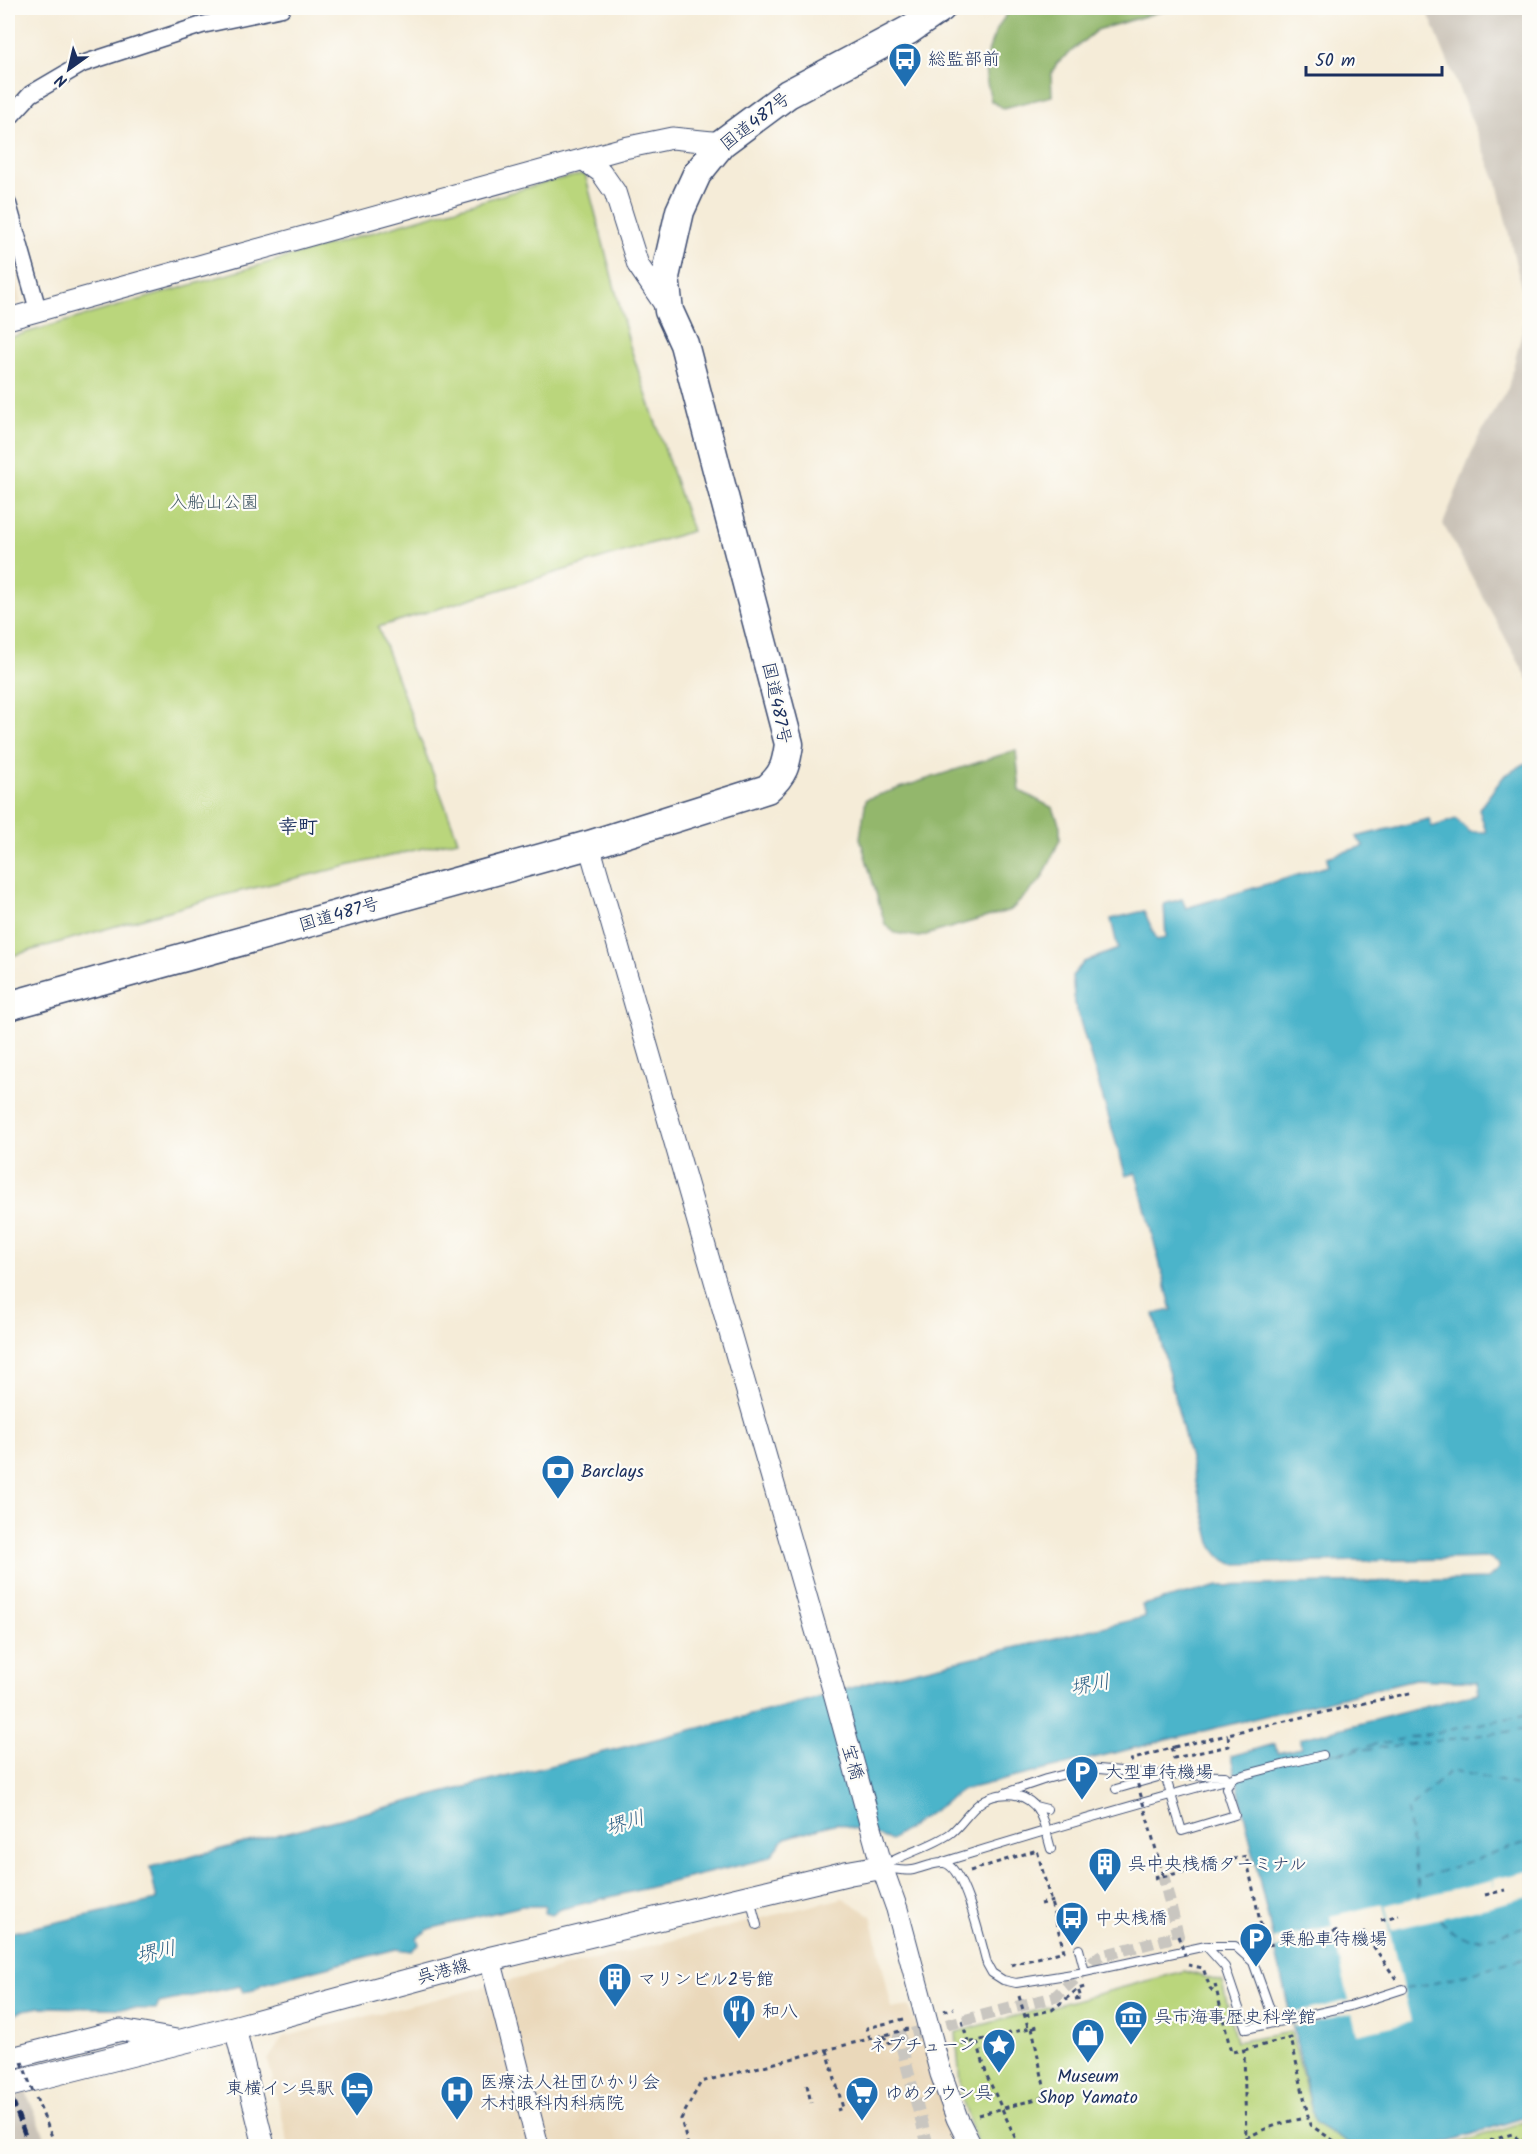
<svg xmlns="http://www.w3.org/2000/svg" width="1537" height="2154" font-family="Kalam,'Klee One',sans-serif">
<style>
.built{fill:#ead8ba}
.industrial{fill:#cac3b8}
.green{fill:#bad67c;stroke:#6a826d;stroke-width:1.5}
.forest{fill:#93b76c;stroke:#577365;stroke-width:1.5}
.water{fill:#4cb4ca;stroke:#347294;stroke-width:1.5}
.pier{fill:#f5ecd8}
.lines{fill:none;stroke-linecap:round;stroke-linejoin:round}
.ferry{stroke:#2c5e84;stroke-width:1.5;stroke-dasharray:8 6;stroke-linecap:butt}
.pedestrian-tunnel{stroke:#c9c6c0;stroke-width:12;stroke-dasharray:12 6;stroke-linecap:butt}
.service-casing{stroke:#3c4b70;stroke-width:10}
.minor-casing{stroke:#3c4b70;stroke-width:19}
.tertiary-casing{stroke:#3c4b70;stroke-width:23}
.secondary-casing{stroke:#3c4b70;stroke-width:26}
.trunk-casing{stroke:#3c4b70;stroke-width:31}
.path{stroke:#3c4b70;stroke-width:3;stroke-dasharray:4.5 4.5;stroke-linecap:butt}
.service{stroke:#fff;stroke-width:8}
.minor{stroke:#fff;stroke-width:16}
.tertiary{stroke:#fff;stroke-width:21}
.secondary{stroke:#fff;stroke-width:24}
.trunk{stroke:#fff;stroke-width:28}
.rail{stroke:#1b2f5e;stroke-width:4.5;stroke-dasharray:9 4.5;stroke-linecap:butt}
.path-bridge{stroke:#3c4b70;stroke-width:3;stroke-dasharray:4.5 4.5;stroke-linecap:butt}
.labels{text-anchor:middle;stroke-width:4.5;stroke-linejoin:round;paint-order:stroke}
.poi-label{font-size:18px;fill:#1b2f5e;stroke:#fdfcf7;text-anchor:start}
.street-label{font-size:18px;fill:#1b2f5e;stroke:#fdfcf7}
.park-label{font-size:18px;fill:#435966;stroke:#fdfcf7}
.neighbourhood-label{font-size:20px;font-weight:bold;fill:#1b2f5e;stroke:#fdfcf7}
.water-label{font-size:20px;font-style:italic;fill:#2c5e84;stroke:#fdfcf7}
</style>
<rect width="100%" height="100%" fill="#fdfcf7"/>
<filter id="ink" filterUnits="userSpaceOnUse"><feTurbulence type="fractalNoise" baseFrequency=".0167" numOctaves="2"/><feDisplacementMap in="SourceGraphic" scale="12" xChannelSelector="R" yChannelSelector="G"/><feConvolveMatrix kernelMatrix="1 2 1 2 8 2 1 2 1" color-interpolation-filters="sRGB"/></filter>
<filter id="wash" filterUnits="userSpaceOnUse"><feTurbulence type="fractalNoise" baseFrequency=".008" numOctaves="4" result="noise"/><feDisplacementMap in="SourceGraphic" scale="24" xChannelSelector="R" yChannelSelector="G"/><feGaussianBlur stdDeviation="1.35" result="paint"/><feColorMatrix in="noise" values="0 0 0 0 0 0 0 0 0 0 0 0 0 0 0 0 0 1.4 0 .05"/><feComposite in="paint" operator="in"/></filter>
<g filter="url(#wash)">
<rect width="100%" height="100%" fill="#f5ecd8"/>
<path class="built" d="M8,253L21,303L8,307Z
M843,1898L871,1915L892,2009L909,2006L963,2146H289L268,2060L283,2037Z"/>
<path class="industrial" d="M1426,8H1529V681L1443,524L1477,440L1508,388L1527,312L1497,183Z
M26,2092L49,2146H8V2097Z"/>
<path class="green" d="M585,174L630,346L692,531L378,627L458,840L224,895L8,957V338L550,181Z
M1184,1971L1222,1982L1236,2042L1291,2032L1314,2118L1351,2146H978L961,2096L956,2032Z
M1529,2120V2146H1450Z"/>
<path class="forest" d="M1013,8H1173L1097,30L1057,63L1051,75L1052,96L1003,108L991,101C990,93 987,85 986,77C983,55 997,22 1013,8Z
M1016,750L1020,791L1053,808L1060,826V839L1042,879L1011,910L919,937L895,933L885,924L860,838L866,799Z"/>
<path class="water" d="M1529,761V2116L1434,2146H1352L1315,2123L1231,1756L1275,1744L1277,1753L1301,1748L1300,1739L1479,1693L1477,1682L1415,1679L963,1790L891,1840L837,1823L785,1838L771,1856L761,1860L561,1909L552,1915L544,1913L545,1906H522L429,1929L417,1938L419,1944L411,1951L396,1949L262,1984L254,1990L243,1992L240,1986L159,2003L156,2009L41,2007L23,2010L8,2019V1933L157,1900L150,1867L810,1700L881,1679L1145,1617L1142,1605L1219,1586L1488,1579L1498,1570V1565L1490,1558L1234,1564C1222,1560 1217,1555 1211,1543L1154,1314L1172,1310L1136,1173L1126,1176L1075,1004L1072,976L1084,962L1118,949L1111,919L1144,911L1157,940L1166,938L1164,904L1182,899L1186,908L1328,866L1327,857L1364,846L1356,837L1429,819L1432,827L1456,819L1470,832H1486L1479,809L1504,776Z"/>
<path class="pier" d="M1529,1871V1897L1391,1930L1385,1905L1492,1880L1494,1887L1493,1879Z
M1383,1904L1411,2022L1357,2034L1352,2013L1294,2027L1291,2014L1349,2000L1334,1937L1275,1949L1273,1939L1332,1927L1330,1916Z"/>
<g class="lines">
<path class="ferry" d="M1337,1753L1530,1729
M1327,1754L1530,1714
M1530,1788L1451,1770L1407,1810L1419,1897L1418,1879L1530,1841
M1440,1919C1462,1952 1498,1934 1530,1925
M1406,1989L1463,1975L1530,1956"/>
</g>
</g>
<g filter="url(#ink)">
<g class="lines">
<path class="pedestrian-tunnel" d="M928,2146L899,2037L1055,1997L1100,1956L1178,1936L1163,1875"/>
<g class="service-casing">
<path id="service" d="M1116,1789L1165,1775L1225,1776
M1005,1793L1046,1779L1088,1768L1165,1775L1182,1831L1235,1815L1226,1788L1234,1777
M1035,1806L1047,1809
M943,1862C1069,1823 1195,1786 1323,1755
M885,1865C905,1853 931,1847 951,1833C962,1824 969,1811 980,1803C995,1792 1021,1790 1035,1806C1044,1817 1047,1836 1051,1849
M885,1868C894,1869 904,1872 913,1870C922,1868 935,1862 944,1863C964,1866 982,1945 987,1964L992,1973L1003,1980L1016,1983L1085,1972L1206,1946H1235L1253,1962L1275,2023
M750,1899L757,1925
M1206,1946L1225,1967L1246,2029L1350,2006L1403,1989
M1079,1949L1085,1972"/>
</g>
<g class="minor-casing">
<path id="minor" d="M8,119L31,94L82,64L202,25L282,8
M8,204L38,310"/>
</g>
<g class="tertiary-casing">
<path id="tertiary" d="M584,160L601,172L615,192L638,265L667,308
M8,319L624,148L672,138L722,143
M589,845L833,1689L882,1867L897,1909L941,2074L957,2118L971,2146
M490,1959L538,2146
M235,2028L264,2146
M8,2059L121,2030L182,2041"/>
</g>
<g class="secondary-casing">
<path id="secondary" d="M8,2085L235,2028L490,1959L848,1873L882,1867"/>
</g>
<g class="trunk-casing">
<path id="trunk" d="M8,1006L589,845L767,789C784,774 786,765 789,744L684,344L669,311L665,277L680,211L697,174L722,143L788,94L909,30L941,8"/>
</g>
<path class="path" d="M1174,1747L1228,1735
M1171,1748L1174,1758L1229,1746L1228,1734L1414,1692
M970,1871L1037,1850L1064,1951L1011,1965L1012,1969
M1154,1879L1246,1856L1265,1945L1274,1944
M1485,1895L1505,1890
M1040,1904L1054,1901
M1381,1920L1399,1915
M1363,1931L1396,1979
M1333,1932L1337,1930
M1188,1965L1203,1968L1210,1988L1216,1994
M1215,1984L1231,2052L1244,2050L1246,2138L1236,2146
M1019,1996L1028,2027
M1075,1999L1081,1998L1078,1989
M944,2011L954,2008
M1025,2016L1052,2010L1078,1989L1088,1986
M962,2021L968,2042
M1032,2027L1046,2096
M884,2035L887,2043L900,2040
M870,2039L867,2028L908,2018
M953,2046L977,2041
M827,2050L843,2108L837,2110
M1244,2050L1291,2038L1310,2125L1342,2146
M807,2085L811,2103
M36,2098L56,2146
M978,2115L1055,2094
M1246,2138C1266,2128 1285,2121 1308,2118
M688,2146L681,2119L701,2082L908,2029
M1019,2146L987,2076L977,2041L1038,2026
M1473,2146L1512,2134L1522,2141L1530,2138"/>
<use href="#service" class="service"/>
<use href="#minor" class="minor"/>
<use href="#tertiary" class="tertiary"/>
<use href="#secondary" class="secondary"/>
<use href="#trunk" class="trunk"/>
<path class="rail" d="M8,2088L29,2146"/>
<path class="path-bridge" d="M1154,1877L1163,1875L1131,1760L1174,1747
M1178,1936L1185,1955
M22,2062L34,2095"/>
</g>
</g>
<defs>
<g id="bus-pin" transform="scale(1.725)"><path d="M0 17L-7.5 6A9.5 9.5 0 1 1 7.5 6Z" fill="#1f6fb2" stroke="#fdfcf7"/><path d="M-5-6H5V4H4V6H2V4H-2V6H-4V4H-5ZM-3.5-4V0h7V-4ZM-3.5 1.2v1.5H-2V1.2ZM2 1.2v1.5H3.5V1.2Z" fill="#fff"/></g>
<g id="bank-pin" transform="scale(1.725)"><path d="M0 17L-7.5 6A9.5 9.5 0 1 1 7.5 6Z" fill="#1f6fb2" stroke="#fdfcf7"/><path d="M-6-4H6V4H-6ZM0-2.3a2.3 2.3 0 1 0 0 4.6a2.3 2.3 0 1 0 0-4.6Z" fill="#fff"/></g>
<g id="parking-pin" transform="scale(1.725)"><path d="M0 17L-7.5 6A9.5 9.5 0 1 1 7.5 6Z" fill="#1f6fb2" stroke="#fdfcf7"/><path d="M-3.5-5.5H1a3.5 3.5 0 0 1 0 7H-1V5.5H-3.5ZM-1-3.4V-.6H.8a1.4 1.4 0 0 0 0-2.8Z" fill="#fff"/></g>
<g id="building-pin" transform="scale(1.725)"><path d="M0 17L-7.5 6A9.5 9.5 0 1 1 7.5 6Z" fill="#1f6fb2" stroke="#fdfcf7"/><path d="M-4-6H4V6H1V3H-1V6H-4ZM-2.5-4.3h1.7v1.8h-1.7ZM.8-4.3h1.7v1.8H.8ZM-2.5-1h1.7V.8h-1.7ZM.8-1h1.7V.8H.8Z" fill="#fff"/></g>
<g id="restaurant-pin" transform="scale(1.725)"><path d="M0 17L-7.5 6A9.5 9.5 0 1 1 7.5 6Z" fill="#1f6fb2" stroke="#fdfcf7"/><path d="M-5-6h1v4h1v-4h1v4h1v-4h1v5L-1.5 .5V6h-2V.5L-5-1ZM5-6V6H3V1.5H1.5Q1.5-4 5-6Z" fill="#fff"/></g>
<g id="museum-pin" transform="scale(1.725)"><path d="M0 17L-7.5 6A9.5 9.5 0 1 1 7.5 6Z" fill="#1f6fb2" stroke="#fdfcf7"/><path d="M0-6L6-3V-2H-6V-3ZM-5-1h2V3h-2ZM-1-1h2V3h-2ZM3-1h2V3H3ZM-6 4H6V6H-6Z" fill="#fff"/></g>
<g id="shop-pin" transform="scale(1.725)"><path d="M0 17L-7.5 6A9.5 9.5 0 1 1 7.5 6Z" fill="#1f6fb2" stroke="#fdfcf7"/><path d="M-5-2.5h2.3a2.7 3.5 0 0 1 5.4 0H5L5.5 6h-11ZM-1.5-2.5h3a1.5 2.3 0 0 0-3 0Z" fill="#fff"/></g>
<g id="sight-pin" transform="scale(1.725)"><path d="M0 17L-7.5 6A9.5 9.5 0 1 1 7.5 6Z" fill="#1f6fb2" stroke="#fdfcf7"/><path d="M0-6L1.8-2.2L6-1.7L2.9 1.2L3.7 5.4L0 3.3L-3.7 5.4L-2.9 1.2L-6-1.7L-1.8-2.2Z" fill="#fff"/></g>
<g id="hotel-pin" transform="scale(1.725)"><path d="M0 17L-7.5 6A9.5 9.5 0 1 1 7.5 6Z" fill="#1f6fb2" stroke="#fdfcf7"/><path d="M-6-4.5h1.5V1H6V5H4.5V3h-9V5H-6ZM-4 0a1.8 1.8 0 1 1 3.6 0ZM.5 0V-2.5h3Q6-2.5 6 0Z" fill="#fff"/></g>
<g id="hospital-pin" transform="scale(1.725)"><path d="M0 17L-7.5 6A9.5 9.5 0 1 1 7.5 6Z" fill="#1f6fb2" stroke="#fdfcf7"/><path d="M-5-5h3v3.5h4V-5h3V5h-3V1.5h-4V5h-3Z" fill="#fff"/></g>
<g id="supermarket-pin" transform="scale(1.725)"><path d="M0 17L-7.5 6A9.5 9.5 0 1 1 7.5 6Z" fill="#1f6fb2" stroke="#fdfcf7"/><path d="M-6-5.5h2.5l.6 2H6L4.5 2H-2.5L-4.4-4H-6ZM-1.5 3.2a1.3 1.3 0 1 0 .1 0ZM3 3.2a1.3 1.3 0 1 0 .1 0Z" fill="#fff"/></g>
</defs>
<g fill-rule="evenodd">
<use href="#bus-pin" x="905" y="59"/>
<use href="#bank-pin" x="558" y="1471"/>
<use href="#parking-pin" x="1082" y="1772"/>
<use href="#building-pin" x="1105" y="1864"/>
<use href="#bus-pin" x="1072" y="1918"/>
<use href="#parking-pin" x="1256" y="1939"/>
<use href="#building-pin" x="615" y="1979"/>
<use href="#restaurant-pin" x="739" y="2011"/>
<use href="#museum-pin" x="1131" y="2017"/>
<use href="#shop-pin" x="1088" y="2035"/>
<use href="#sight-pin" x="999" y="2045"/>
<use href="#hotel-pin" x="357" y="2088"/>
<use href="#hospital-pin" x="457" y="2092"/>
<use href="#supermarket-pin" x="862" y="2093"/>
</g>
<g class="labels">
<g class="poi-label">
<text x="928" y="65">総監部前</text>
<text x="581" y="1477">Barclays</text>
<text x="1105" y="1778">大型車待機場</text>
<text x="1128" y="1870">呉中央桟橋ターミナル</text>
<text x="1095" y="1924">中央桟橋</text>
<text x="1279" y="1945">乗船車待機場</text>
<text x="638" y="1985">マリンビル2号館</text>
<text x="762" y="2017">和八</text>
<text x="1154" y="2023">呉市海事歴史科学館</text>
<text x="976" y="2051" text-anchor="end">ネプチューン</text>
<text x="1088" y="2082" text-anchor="middle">Museum<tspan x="1088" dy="21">Shop Yamato</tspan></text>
<text x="480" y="2088">医療法人社団ひかり会<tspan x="480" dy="21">木村眼科内科病院</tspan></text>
<text x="334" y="2094" text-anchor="end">東横イン呉駅</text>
<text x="885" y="2099">ゆめタウン呉</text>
</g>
<g class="street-label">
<text transform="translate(755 121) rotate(-38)" y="6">国道487号</text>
<text transform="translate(777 703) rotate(78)" y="6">国道487号</text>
<text transform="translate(339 914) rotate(-16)" y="6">国道487号</text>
<text transform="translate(853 1762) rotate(74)" y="6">宝橋</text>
<text transform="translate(443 1971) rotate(-15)" y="6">呉港線</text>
</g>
<g class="park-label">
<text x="214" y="508">入船山公園</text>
</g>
<g class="neighbourhood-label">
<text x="298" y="833">幸町</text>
</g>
<g class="water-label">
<text transform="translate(1090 1684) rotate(-10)" y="7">堺川</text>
<text transform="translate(625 1822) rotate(-17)" y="7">堺川</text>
<text transform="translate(156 1951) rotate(-12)" y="7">堺川</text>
</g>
</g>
<rect width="1537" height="2154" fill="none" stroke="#fdfcf7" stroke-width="30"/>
<g transform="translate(69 69) rotate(214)" stroke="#fdfcf7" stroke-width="4.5" paint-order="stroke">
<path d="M0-4.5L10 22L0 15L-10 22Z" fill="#1b2f5e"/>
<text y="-9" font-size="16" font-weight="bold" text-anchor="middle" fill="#1b2f5e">N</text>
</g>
<path d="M1306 66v9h136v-9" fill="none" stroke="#1b2f5e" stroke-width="3"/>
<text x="1315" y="66" font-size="18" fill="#1b2f5e" stroke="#fdfcf7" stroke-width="4.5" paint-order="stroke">50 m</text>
</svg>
